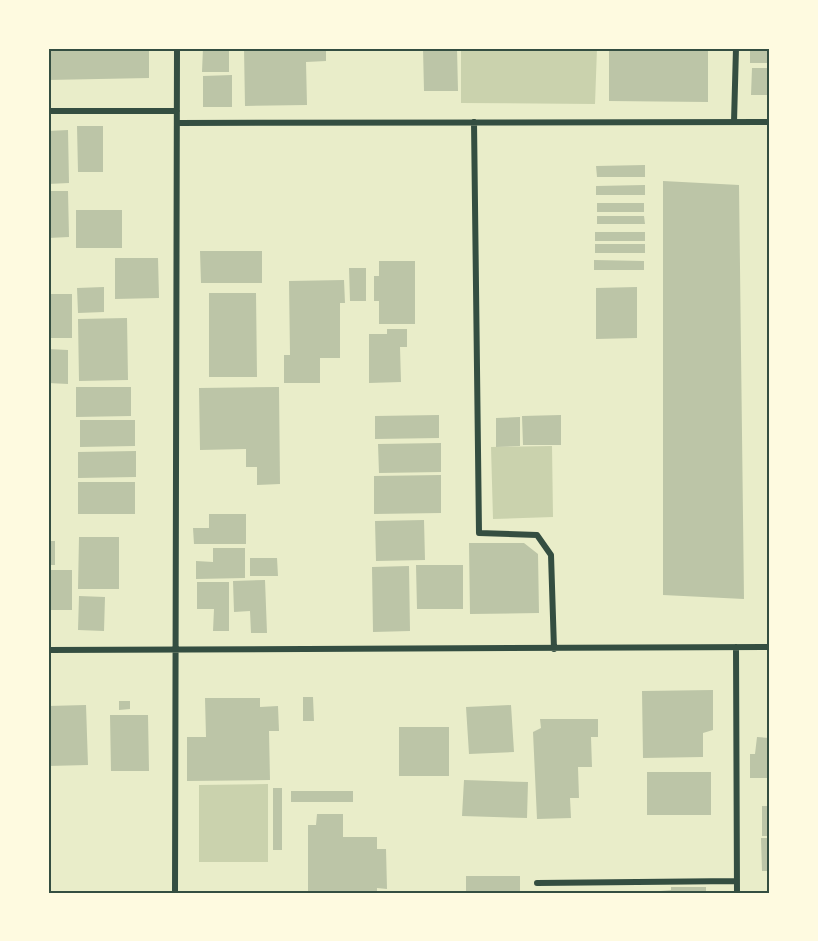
<svg xmlns="http://www.w3.org/2000/svg" width="818" height="941" font-family="Inter,sans-serif">
<style>
.green{fill:#cad2ad}
.building{fill:#bcc5a7}
.lines{fill:none;stroke-linecap:round;stroke-linejoin:round}
.minor{stroke:#344e41;stroke-width:6}
.neatline{fill:none;stroke:#344e41;stroke-width:2}
</style>
<rect width="100%" height="100%" fill="#e9edc9"/>
<path class="green" d="M461,48H597L595,104L461,103Z
M552,446L553,517L493,519L491,447Z
M268,784V862H199V785Z"/>
<path class="building" d="M48,48H149V78L48,80Z
M203,48H229V72H202Z
M244,48H326V61L306,62L307,105L245,106Z
M423,48H457L458,91H424Z
M609,48H708V102L609,101Z
M750,48H770V63H750Z
M752,68H770V95H751Z
M232,75V107H203V76Z
M77,126H103V172H78Z
M68,130L69,183L48,184V131Z
M645,165V177H597L596,166Z
M663,181L739,185L744,599L663,595Z
M645,185V195H596V186Z
M48,191H68L69,237L48,238Z
M597,203H644V212H597Z
M76,210H122V248H76Z
M597,216H644L645,224H597Z
M595,232H645V241H595Z
M595,244H645V253H595Z
M200,251H262V283H201Z
M115,258H158L159,298L115,299Z
M594,260L644,261V270H594Z
M379,261H415V324H379V301H374V276H379Z
M349,268H366V301H350Z
M344,280L345,303H340V358H320V383H284V355H290L289,281Z
M104,287V312L78,313L77,288Z
M637,287V338L596,339V288Z
M209,293H256L257,377H209Z
M48,294H72V338H48Z
M127,318L128,380L79,381L78,319Z
M387,329H407V347H400L401,382L369,383V334H387Z
M48,349L68,350V384L48,383Z
M76,387H131V416L76,417Z
M279,387L280,484L257,485V467H246V449L200,450L199,388Z
M439,415V438L375,439V416Z
M561,415V445H523L522,416Z
M520,417V446L496,447V418Z
M80,420H135V446L80,447Z
M441,443V472L379,473L378,444Z
M136,451V477L78,478V452Z
M441,475V513L374,514V476Z
M78,482H135V514H78Z
M209,514H246V544H194L193,528H209Z
M424,520L425,560L376,561L375,521Z
M79,537H119V589H78Z
M48,541H55V565H48Z
M469,543H524L538,554L539,613L470,614Z
M213,548H245V578L196,579V561L213,562Z
M250,558H277L278,576H250Z
M416,565H463V609H417Z
M409,566L410,631L373,632L372,567Z
M48,570H72V610H48Z
M265,580L267,633H251L250,611L234,612L233,581Z
M197,582H229V631H213L214,609H197Z
M79,596L105,597L104,631L78,630Z
M713,690V730L703,733V757L643,758L642,691Z
M303,697H313L314,721H303Z
M205,698H260V707L278,706L279,731H269L270,780L187,781V737H206Z
M119,701H130V709L119,710Z
M86,705L88,765L48,766V706Z
M511,705L514,752L469,754L466,707Z
M110,715H148L149,771H111Z
M540,719H598V737H591L592,767H578L579,798H570L571,818L537,819L533,732L541,728Z
M399,727H449V776H399Z
M757,737L770,738V778H750V754H755Z
M647,772H711V815H647Z
M464,780L528,782L527,818L462,816Z
M273,788H282V850H273Z
M291,791H353V802H291Z
M762,806H770V836H762Z
M317,814H343V837H377V849H386L387,889L377,888V893H308V825H316Z
M761,838H770V871H762Z
M466,876H520V893H466Z
M671,887H706V893H639L671,890Z"/>
<g class="lines">
<path class="minor" d="M48,111H177
M474,122L479,533L537,535L551,555L554,649
M734,122L736,48
M178,123L770,122
M736,647L737,893
M48,650L770,647
M537,883L737,881
M175,893L177,48"/>
</g>
<rect width="818" height="941" fill="none" stroke="#fefae0" stroke-width="99"/>
<rect x="50" y="50" width="718" height="842" class="neatline"/>
</svg>
